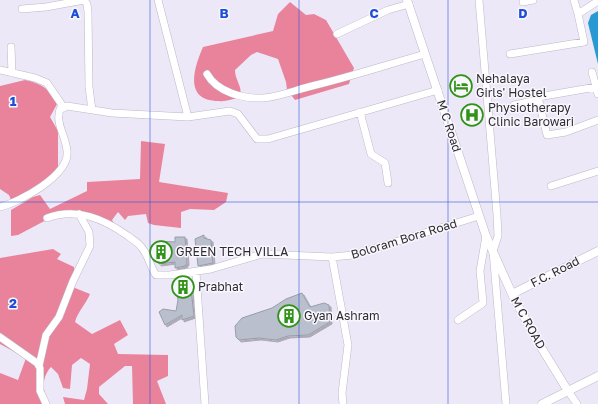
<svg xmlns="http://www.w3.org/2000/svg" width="598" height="404" font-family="'Golos Text',sans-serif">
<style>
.forest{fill:#e9839c}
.water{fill:#2899d2}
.building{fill:#b9bfcd;stroke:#989dab;filter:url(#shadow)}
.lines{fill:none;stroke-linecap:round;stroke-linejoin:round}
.minor-casing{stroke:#bdb8c6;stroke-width:8}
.tertiary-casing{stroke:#bdb8c6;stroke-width:9}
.minor{stroke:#fff;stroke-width:7}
.tertiary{stroke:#fff;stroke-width:8}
.grid{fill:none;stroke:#1d4ed8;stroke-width:1;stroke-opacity:0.55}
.labels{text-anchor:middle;stroke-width:3;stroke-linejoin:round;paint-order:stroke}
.poi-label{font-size:12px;fill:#2f2d32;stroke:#f9f7fd;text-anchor:start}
.street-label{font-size:12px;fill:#2f2d32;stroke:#f9f7fd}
.grid-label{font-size:13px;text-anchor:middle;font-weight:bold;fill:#1d4ed8;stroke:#f9f7fd;stroke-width:3;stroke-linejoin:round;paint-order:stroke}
</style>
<defs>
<filter id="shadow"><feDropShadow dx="2" dy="2" stdDeviation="0" flood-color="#0004"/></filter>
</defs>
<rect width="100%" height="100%" fill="#ede8f7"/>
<path class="forest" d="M290,2L306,15L314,14L326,20L354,68L349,84L295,100L287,90L286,82L278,59L257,52L251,55L235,70C235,81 243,86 240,97C233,99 225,102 219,101C183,101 194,68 203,47L273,31L278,14Z
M25,80C40,83 51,89 57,104L50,117L58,131V168L50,182L11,200L9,195L0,189V86Z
M141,141L165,144L159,182L228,193L226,202L214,210L190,209L181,212V228L154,225L148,223L146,214L128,216L125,220L118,212L112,220L116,227L92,215L52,217L18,235L11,236V210L33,197L40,195L50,209L87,191V182L140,179Z
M53,249L61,254L57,259L74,267C75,275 72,281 75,288L90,294C86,304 78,311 75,322L92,334L120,320L128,335L114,344L118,354L168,355V376L157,381L166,404H133L132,366H125L99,387V394L108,404H65L63,397L84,400L87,389L90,364L81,358L72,365L70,389L63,388L58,374L51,367C41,378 42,392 50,404H0V373L18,380L26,358L0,344V258Z"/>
<path class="water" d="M598,11V64L588,23L591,15Z"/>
<path class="building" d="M477,107L479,120L466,122L464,109Z
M204,235V238L211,240L213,263L198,266L195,239Z
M175,237H185L187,263L185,266L175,268V262L159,264V259L155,256L156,252H154L152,245H159V241L175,242Z
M190,280L194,316L182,320V315L165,325L159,312L163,309L176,311L178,300L175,282Z
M302,293L310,307L324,303L329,305L330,322L308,335L288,336L276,340L259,338L239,340L236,337L235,326L242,318L272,308L286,299Z"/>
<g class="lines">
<g class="minor-casing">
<path id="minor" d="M84,0L87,4L88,12L89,87L92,110
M158,0L188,117
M479,0L497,215L498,236L493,251L506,404
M523,2L533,0
M22,9L46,7L84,0
M578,14L598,1
M337,34L388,10L409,4
M11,47L12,73
M510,54L584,42L578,14L574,0
M0,70L35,78L47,83L64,108
M592,72L598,94
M207,74C217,92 243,99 263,98C278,97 293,91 308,87C347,78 386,65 425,54
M596,87L538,97L547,135L566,132L598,120
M514,105L538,100
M360,112L371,154L385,163L388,183
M551,186L598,171
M0,207C20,202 70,175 67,151C66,136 55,124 60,109L67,106L112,113L188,117L230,111L238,114L257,139H268L438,90
M47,218C77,207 104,219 128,236C133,240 139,243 142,248C149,256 150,267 156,275H170L211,269L262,254L332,257L353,255L479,216
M332,257L348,345L342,393L343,404
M196,272L205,404
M458,320L483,303L480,271L486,236
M0,337L37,363L40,368V391L46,404
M39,366L46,335L59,317L73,281L90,246L89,232L79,214
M568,391L577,404"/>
</g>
<g class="tertiary-casing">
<path id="tertiary" d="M407,0L486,236L512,294L536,339L568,391
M512,294L598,251
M542,404L598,376"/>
</g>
<use href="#minor" class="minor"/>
<use href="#tertiary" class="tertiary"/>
</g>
<path class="grid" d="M150,0V404M299,0V404M448,0V404M0,202H598"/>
<defs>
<g id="hotel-ring" transform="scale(1.15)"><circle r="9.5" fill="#f9f7fd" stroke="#2f9315" stroke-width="1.5"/><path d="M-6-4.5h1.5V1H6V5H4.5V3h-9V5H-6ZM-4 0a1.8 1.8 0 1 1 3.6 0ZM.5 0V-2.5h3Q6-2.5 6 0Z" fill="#2f9315"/></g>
<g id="hospital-ring" transform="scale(1.15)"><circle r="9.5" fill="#f9f7fd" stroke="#2f9315" stroke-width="1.5"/><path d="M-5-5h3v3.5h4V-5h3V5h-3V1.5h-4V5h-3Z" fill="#2f9315"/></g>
<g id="building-ring" transform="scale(1.15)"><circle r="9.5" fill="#f9f7fd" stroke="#2f9315" stroke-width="1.5"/><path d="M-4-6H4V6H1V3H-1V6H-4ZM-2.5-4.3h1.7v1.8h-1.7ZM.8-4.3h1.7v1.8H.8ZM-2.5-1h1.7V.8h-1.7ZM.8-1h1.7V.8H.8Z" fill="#2f9315"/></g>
</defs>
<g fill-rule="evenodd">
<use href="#hotel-ring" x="461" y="86"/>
<use href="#hospital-ring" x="472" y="115"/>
<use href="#building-ring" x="161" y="252"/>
<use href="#building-ring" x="183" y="287"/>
<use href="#building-ring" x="289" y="316"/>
</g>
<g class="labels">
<g class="poi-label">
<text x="476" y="83">Nehalaya<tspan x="476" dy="14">Girls' Hostel</tspan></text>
<text x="488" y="112">Physiotherapy<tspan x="488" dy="14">Clinic Barowari</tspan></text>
<text x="176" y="256">GREEN TECH VILLA</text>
<text x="198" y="291">Prabhat</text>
<text x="304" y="320">Gyan Ashram</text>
</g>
<g class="street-label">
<text transform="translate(449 126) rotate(72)" y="4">M C Road</text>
<text transform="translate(404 239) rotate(-17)" y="4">Boloram Bora Road</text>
<text transform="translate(555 272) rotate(-27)" y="4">F.C. Road</text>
<text transform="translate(528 323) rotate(61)" y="4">M C ROAD</text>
</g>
</g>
<g class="grid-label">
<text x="75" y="18">A</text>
<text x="224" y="18">B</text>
<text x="374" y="18">C</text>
<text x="523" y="18">D</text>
<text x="13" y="106">1</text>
<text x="13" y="308">2</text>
</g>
</svg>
